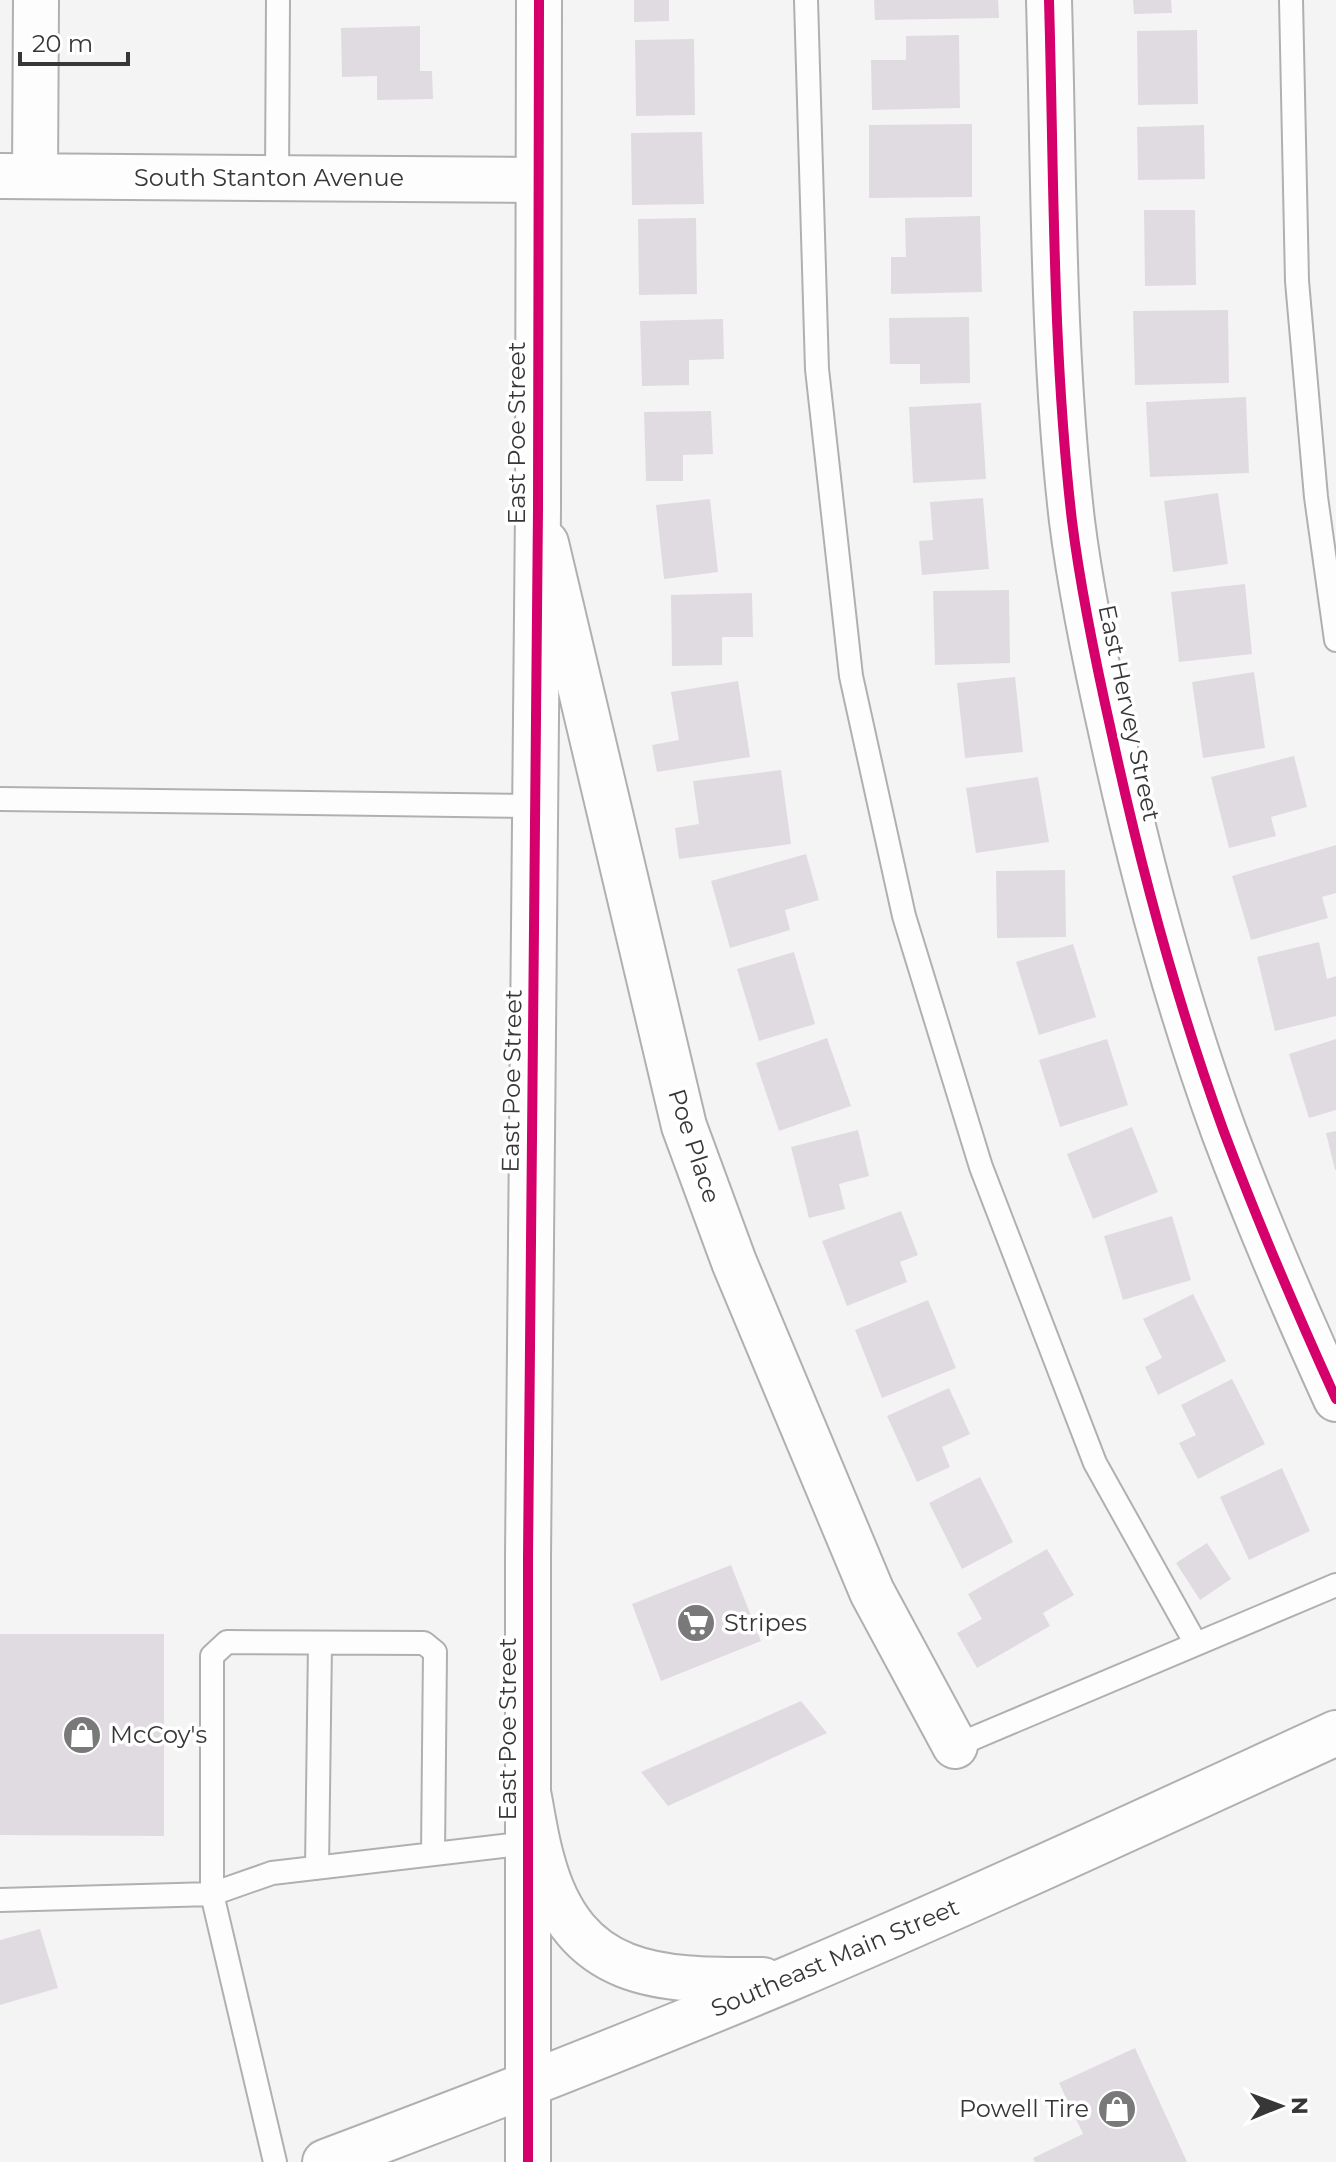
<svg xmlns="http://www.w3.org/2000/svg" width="1336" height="2162" font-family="Montserrat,sans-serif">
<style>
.building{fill:#e0dbe0}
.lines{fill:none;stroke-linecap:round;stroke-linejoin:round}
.lane-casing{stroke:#b1b0b1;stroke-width:26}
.street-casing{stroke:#b1b0b1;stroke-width:48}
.secondary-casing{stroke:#b1b0b1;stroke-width:48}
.primary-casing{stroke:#b1b0b1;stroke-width:48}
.lane{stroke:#fefdfe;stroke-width:22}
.street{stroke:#fefdfe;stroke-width:44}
.secondary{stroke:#fefdfe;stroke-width:44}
.primary{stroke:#fefdfe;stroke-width:44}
.cycleway-casing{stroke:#fff;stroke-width:15}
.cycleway{stroke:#d6006c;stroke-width:10}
.labels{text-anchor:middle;stroke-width:7;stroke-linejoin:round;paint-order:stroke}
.street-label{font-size:24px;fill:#383738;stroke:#fff}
.poi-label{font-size:24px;fill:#383738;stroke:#fff;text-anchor:start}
</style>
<rect width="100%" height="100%" fill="#f5f4f5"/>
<path class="building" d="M634,0H669V21L634,22Z
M874,0H998L999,18L875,20Z
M1133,0H1171L1172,13L1134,14Z
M420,26V71H432L433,99L377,100V76L342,77L341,28Z
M1197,30L1198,104L1138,105L1137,31Z
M959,35L960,108L872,110L871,60H906V36Z
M694,39L695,115L636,116L635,40Z
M972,124V197L869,198V125Z
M1204,125L1205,179L1138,180L1137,127Z
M702,132L704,204L632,205L631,133Z
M1144,210H1195L1196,285L1145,286Z
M980,216L982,292L891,294V257H906L905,218Z
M696,218L697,294L639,295L638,219Z
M1228,310L1229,383L1135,385L1133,311Z
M969,317L970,383L920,384V364H890L889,318Z
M723,319L724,359L689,360V385L642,386L640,321Z
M1246,397L1249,473L1150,477L1146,402Z
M981,403L986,479L913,483L909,407Z
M711,411L713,454L683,455V481H646L644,412Z
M1218,493L1228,564L1173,572L1164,501Z
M983,498L989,569L922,575L919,541L933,540L930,502Z
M710,499L718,572L664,579L656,505Z
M1245,584L1252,654L1179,662L1171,592Z
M1009,590L1010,663L935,665L933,591Z
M752,593L753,637H722V665L672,666L671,595Z
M1254,672L1265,748L1203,758L1192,682Z
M1015,677L1023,752L965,758L957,683Z
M738,681L750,757L657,772L652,745L679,740L671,692Z
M1294,756L1307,807L1271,817L1276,836L1229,848L1211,777Z
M781,770L791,844L679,859L675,828L699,824L693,781Z
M1038,777L1049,842L976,853L966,788Z
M1336,845V893L1322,897L1328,918L1251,940L1232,876Z
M806,854L819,900L785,910L790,930L730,948L711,881Z
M1065,870L1066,937L997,938L996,871Z
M1319,942L1327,979L1336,976V1016L1275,1031L1257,957Z
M1073,944L1096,1017L1039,1035L1016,962Z
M794,952L815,1024L759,1041L737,969Z
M827,1038L851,1106L779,1131L756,1063Z
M1107,1039L1128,1105L1060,1127L1039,1060Z
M1336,1039V1110L1309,1118L1289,1054Z
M1132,1127L1158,1192L1093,1219L1067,1154Z
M858,1130L869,1176L839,1184L845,1209L809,1218L791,1147Z
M1336,1131V1170H1335L1326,1133Z
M901,1211L918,1255L900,1262L907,1282L847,1306L822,1241Z
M1172,1216L1191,1280L1123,1300L1104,1236Z
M1193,1294L1226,1361L1158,1395L1145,1367L1162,1358L1143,1319Z
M928,1300L956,1368L882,1398L855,1330Z
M1232,1379L1265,1444L1198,1479L1179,1443L1196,1435L1181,1405Z
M949,1388L970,1434L942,1447L950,1467L917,1482L887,1416Z
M1282,1468L1310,1531L1249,1560L1220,1497Z
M980,1477L1013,1542L962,1569L929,1503Z
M1207,1543L1231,1579L1200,1600L1176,1563Z
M1047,1549L1074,1595L1043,1613L1050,1626L977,1668L957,1633L982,1619L968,1594Z
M731,1565L761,1641L661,1681L632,1604Z
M0,1634H164V1836L0,1835Z
M801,1701L827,1733L668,1806L641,1772Z
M40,1929L58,1988L0,2005V1940Z
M1135,2048L1187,2162H1035L1033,2158L1083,2134L1059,2083Z"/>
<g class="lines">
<g class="lane-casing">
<path id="lane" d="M806,0L817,369L851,676L904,916L981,1167L1095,1463L1196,1644
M1291,0L1297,281L1316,497L1336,640
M277,178L278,0
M0,799L535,806
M955,1746L1336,1585
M317,1868L320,1643
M0,1900L212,1894L272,1873L528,1843
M275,2162L212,1894V1656L227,1642L424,1643L435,1652L433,1854"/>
</g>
<g class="street-casing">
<path id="street" d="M1049,0C1054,173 1052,349 1072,521C1081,593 1096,664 1112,735C1141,869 1177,1003 1224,1132C1258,1223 1296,1311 1336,1399
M0,176L537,180
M35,176L36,0
M546,543L684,1126L734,1262L872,1592L955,1746"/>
</g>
<g class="secondary-casing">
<path id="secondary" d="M528,2162V1557L538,509L539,0"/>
</g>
<g class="primary-casing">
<path id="primary" d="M527,1787C532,1811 535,1836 542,1860C574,1980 659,1981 763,1980
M325,2162C480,2104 633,2044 786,1980C971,1902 1153,1817 1336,1733"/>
</g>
<use href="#lane" class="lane"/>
<use href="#street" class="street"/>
<use href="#secondary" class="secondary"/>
<use href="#primary" class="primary"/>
<g class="cycleway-casing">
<path id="cycleway" d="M1049,0C1054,173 1052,349 1072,521C1081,593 1096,664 1112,735C1141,869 1177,1003 1224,1132C1258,1223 1296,1311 1336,1399
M528,2162V1557L538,509L539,0"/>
</g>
<use href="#cycleway" class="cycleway"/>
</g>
<defs>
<g id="supermarket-disc" transform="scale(2)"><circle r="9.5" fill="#7a797a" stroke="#fff"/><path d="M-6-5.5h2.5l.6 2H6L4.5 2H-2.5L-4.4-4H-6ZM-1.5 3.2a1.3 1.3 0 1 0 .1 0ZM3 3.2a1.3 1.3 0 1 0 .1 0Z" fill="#fff"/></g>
<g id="shop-disc" transform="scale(2)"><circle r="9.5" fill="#7a797a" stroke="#fff"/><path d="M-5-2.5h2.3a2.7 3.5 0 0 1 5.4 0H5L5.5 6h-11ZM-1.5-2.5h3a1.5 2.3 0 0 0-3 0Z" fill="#fff"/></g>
</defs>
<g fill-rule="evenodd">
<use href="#supermarket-disc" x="696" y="1623"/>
<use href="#shop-disc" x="82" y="1735"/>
<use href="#shop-disc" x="1117" y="2109"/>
</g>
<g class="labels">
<g class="street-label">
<text x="269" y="186">South Stanton Avenue</text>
<text transform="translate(517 433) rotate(-90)" y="8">East Poe Street</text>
<text transform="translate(1129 713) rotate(78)" y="8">East Hervey Street</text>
<text transform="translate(512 1081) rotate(-89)" y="8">East Poe Street</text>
<text transform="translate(694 1146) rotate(72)" y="8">Poe Place</text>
<text transform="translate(508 1729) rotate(-90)" y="8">East Poe Street</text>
<text transform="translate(835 1958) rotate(-23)" y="8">Southeast Main Street</text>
</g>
<g class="poi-label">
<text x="724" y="1631">Stripes</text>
<text x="110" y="1743">McCoy's</text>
<text x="1089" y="2117" text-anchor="end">Powell Tire</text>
</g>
</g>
<g transform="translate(1280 2106) rotate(89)" stroke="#ffffff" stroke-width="6" paint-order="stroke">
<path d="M0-6L14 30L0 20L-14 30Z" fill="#383738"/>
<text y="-12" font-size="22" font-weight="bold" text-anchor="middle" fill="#383738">N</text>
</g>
<path d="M20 52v12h108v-12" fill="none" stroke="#383738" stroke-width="4"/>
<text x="32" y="52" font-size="24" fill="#383738" stroke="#ffffff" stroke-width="6" paint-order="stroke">20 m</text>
</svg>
